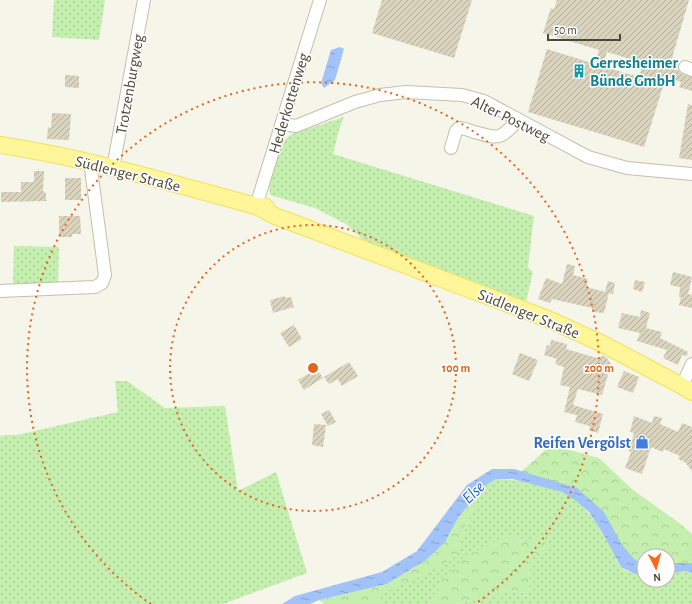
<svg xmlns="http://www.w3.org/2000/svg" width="692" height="604" font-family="'Alegreya Sans',sans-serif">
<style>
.grass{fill:url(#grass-dots)}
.forest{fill:url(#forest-crowns)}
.water{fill:url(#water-ripples)}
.building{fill:url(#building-hatch);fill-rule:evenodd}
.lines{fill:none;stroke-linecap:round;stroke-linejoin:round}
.minor-casing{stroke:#c3c0ab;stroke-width:14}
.major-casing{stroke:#f1e25d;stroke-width:18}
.minor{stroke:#fff;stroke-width:12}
.major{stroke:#fff69a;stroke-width:16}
.ring{fill:none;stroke:#e4641d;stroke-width:2;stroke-dasharray:2 4}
.labels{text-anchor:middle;stroke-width:3;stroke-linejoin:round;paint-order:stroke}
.culture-label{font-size:16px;font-weight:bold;fill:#0d838f;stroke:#fff;text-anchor:start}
.street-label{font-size:16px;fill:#4c4837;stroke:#fff}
.shop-label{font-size:16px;font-weight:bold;fill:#366cbe;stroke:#fff;text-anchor:end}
.water-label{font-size:17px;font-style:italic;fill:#2260c5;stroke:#fff}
.centre{fill:#e4641d;stroke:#fff;stroke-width:2}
.ring-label{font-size:12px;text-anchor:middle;font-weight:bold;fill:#e4641d;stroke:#fff;stroke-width:3;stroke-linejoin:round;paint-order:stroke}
</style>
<defs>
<pattern id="grass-dots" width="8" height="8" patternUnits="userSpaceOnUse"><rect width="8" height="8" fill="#c5efaf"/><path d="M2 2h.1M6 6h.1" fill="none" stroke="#abce97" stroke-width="1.8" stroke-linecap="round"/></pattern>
<pattern id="forest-crowns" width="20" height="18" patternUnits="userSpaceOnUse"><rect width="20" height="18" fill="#c5efaf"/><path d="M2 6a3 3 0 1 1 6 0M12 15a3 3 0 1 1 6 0" fill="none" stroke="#abce97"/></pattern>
<pattern id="water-ripples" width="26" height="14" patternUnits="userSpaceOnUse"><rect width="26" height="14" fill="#a1c3f9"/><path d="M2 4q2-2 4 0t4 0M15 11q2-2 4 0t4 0" fill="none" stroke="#85a0ca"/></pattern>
<pattern id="building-hatch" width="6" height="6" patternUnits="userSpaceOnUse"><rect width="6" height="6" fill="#dad4be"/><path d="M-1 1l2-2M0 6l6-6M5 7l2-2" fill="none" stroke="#b3ae9b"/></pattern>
</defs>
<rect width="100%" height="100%" fill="#f6f5ea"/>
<path class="grass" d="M54,0H105L99,40L52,37Z
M344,117L339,130L333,154L534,216L528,267L533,272L526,302L363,240L346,224L315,208L270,195L269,182L283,141L292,134Z
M14,246L59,247L58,285L13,287Z
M115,381H127L165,408L225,406L238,491L276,472L307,573L223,604H0V436L4,435H17L118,412Z
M496,479C518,479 557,486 575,500C591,512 601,531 611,548C614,554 617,563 621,567C627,573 636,574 644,574V580H668V574L685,571L692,573V604H455L508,591L529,593L530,559L547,546L528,543L507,535L442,579L430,604H381V594L457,555L465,527L483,487Z"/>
<path class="forest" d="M551,445L599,458L633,490L678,522L692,534V573L685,571L668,574V556H644V574H635L621,567L602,532L589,512L575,500L562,492L513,479Z
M483,487L465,527L457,555L433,571L400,585L381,594V604H324L319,600L387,584L426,560L445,542L458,518Z
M507,535L528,543L542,535L547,546L530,559L529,593L508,591L455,604H430L442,579L464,557Z"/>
<path class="water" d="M340,47L344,49L335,80L324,88L321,83L331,50Z
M492,469H514L577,488L604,512L622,545L635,560L644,563V574H635L621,567L602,532L589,512L575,500L562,492L513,479H496L483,487L458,518L445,542L426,560L387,584L319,600L310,604H282L295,596L382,572L417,551L467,485Z
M668,563H692V573L685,571L668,574Z"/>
<path class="building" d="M382,0H472L454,58L372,33Z
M557,0H689L670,65L674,66L673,68L678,70L682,74L692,77V91L679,87L681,82L666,77L644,147L528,112L547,49L595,64L599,50L543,33L551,8L554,9ZM607,52L643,63L639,77L602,66Z
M65,75L79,76V88L65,87Z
M688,104L692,105V160L679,158Z
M52,113L71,114L69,140L47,139L48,127L51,128Z
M34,171H44L43,191L46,193V201L1,202V192H21V182H34Z
M65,178H81V200H65Z
M59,216H80L81,234H72V237H59Z
M567,264L575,266L573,275L588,279L586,287L609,293L604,313L593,312L592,308L552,299L550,303L538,299L546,278L562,284Z
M673,272L692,277L688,294L692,295V308L679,305L681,297H679L680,287L670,285Z
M635,280L645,282L642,292L633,289Z
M608,281L615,283L613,294L605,292Z
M285,296V298L291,297L294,307L273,313L270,300Z
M641,310L650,313L646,328L662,332L660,338L688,352L687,356L682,355L678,365L663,358L667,350L637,341L640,333L618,328L622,313L640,317Z
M294,325L302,339L289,347L280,333Z
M551,340L567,344L566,349L597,358L603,356L606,357L611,364L602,395L578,389L573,405L603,414L598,433L589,430L590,426L575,422L577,415L564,412L570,387L560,385L564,367L555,364L557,359L544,355L547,345L550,346Z
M520,353L538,360L529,381L512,374Z
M349,362L358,376L342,386L338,379L329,384L324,377Z
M317,369L323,378L304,390L298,380Z
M624,371L639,377L633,393L617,387Z
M329,410L336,422L328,426L321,414Z
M634,416L652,423L654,416L662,418L660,424L678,432L682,423L692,427V471L685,462L678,459L680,456L664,449L663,452L651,447L642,474L625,468L631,452L629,451L634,433L630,432Z
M314,424L326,425L323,447L312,445Z"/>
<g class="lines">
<g class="minor-casing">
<path id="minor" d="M685,67L692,70
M282,124L296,126L355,102L380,95L406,92L462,95L484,101L588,157L627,168L692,174
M451,148L456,131L459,128C464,128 469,130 474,132C499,139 500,140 518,120
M113,168L144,0
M256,206L320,0
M0,291L95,287L102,283L105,275L91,169L93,163
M682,386L692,364"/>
</g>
<g class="major-casing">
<path id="major" d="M0,145C87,158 171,183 256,206L266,207
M256,206L275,216L548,319L603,344L682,386L692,392"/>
</g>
<use href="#minor" class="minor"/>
<use href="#major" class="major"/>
</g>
<g class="ring">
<circle cx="313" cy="368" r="143"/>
<path d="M151 604A286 286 0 1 1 475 604"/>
</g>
<defs>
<g id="building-bare" transform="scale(1.08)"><path d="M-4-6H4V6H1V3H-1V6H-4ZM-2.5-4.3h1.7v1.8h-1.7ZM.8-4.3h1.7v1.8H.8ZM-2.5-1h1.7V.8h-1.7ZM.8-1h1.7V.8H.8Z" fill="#0f9aa8" stroke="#fff" stroke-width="2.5" paint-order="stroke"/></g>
<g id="shop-bare" transform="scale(1.08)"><path d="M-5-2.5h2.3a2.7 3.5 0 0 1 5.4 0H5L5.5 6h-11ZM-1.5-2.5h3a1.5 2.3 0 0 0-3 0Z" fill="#3f7fe0" stroke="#fff" stroke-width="2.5" paint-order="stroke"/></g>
</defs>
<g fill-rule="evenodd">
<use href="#building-bare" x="579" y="71"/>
<use href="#shop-bare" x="642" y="442"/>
</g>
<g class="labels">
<g class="culture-label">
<text x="590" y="68">Gerresheimer<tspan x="590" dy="18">Bünde GmbH</tspan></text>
</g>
<g class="street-label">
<text transform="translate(129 84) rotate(-80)" y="6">Trotzenburgweg</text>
<text transform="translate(288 103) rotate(-73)" y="6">Hederkottenweg</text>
<text transform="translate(511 118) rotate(26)" y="6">Alter Postweg</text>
<text transform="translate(128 173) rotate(14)" y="6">Südlenger Straße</text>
<text transform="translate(529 313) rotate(22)" y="6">Südlenger Straße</text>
</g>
<g class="shop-label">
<text x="631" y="448">Reifen Vergölst</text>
</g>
<g class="water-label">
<text transform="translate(473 492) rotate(-44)" y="6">Else</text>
</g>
</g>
<circle cx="313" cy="368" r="6" class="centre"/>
<g class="ring-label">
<text x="456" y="372">100 m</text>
<text x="599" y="372">200 m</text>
</g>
<g transform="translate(656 568) rotate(174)"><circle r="19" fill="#ffffff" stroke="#b7b6af"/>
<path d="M0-3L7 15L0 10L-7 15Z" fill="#ff6918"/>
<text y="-6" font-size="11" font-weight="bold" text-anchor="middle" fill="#4c4837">N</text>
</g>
<path d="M548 34v6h72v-6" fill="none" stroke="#4c4837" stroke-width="2"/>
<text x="554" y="34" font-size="12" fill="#4c4837" stroke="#ffffff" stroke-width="3" paint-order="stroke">50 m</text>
</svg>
